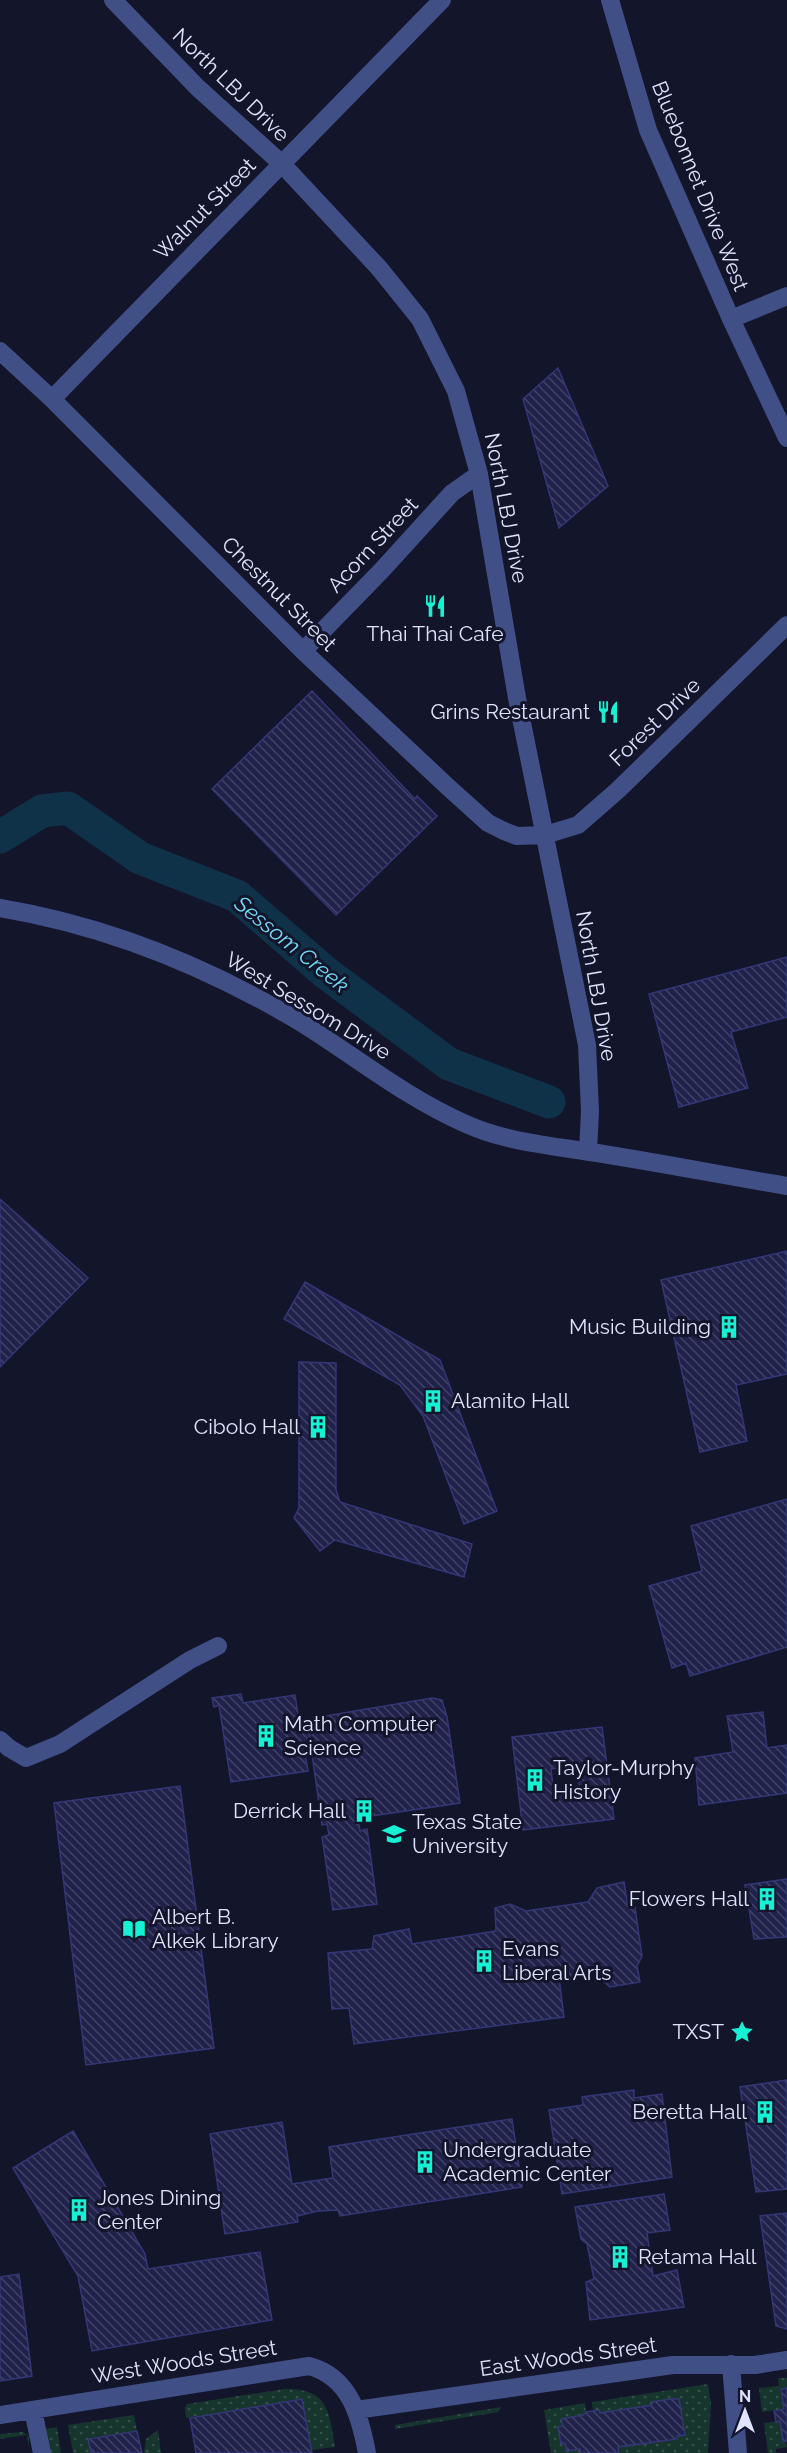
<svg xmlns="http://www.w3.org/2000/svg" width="787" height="2453" font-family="Raleway,sans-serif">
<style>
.grass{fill:url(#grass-dots)}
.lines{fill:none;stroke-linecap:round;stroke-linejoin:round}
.river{stroke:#0f3249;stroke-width:33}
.building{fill:url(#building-back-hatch);stroke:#343776;stroke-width:1.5;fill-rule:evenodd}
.minor{stroke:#414f87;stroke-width:18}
.labels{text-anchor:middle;stroke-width:6;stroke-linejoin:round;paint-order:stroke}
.street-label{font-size:21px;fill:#dfe3fd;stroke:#13152b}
.poi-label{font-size:21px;fill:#dfe3fd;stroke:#13152b;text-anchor:start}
.water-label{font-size:22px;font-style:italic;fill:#74daf7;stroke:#13152b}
</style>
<defs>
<pattern id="grass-dots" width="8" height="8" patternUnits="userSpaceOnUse" patternTransform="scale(1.5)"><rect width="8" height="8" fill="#16352c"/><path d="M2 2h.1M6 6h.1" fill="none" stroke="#37524c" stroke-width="1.8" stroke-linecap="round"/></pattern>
<pattern id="building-back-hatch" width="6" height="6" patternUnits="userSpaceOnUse" patternTransform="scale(1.5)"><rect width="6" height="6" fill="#20224b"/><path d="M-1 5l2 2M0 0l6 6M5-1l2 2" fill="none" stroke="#404266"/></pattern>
</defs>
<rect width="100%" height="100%" fill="#13152b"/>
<path class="grass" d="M778,2378H787V2388L780,2389L784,2409L762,2412L759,2388L779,2386Z
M708,2384L711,2404L708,2453H619L618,2447L677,2440V2436L685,2435L679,2400L652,2402V2405L600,2413L593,2411L592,2402Z
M284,2389C328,2388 329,2410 335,2447L311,2450L302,2399L186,2418L185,2408L187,2404Z
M585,2403L586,2412L583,2415L562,2419L563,2426L558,2427L561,2444L565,2443L567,2451L580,2449L581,2453H551L544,2410Z
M501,2407L498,2412L395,2429V2425Z
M134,2415L137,2431L89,2438L91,2453H73L68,2425Z
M780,2421L787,2447L776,2449V2453H768L764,2423Z
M57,2427L61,2453H50L46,2429Z
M158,2430L161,2453H144L146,2439Z
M23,2432L29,2436V2448L27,2435L0,2439V2434Z"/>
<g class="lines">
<path class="river" d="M0,837L42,811L68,808L140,858L237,896L326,973L449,1064L549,1102"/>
</g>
<path class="building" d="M558,368L608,486L559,528L523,399Z
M312,691L415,799L417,796L437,816L336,915L212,789Z
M787,957V1017L731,1032L748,1088L679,1107L649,994Z
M0,1199L88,1278L0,1367Z
M787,1251V1374L736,1385L747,1441L700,1452L661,1280Z
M305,1282L440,1360L497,1511L464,1524L423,1416L400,1385L284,1319Z
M299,1362L336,1363V1490L340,1502L472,1544L464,1577L335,1540L320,1551L294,1518L299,1508Z
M787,1499V1647L690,1676L686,1663L672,1668L649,1586L702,1571L691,1526Z
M241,1694L243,1703L295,1695L299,1721L307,1719L311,1752L305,1753L308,1771L231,1782L219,1705L214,1707L212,1698Z
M432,1698L442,1700L447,1717L460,1803L358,1818L360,1831L367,1829L377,1904L333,1910L322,1837L329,1835L327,1824L322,1825L307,1719Z
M763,1712L767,1748L787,1745V1793L699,1805L695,1758L733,1752L727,1716Z
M602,1727L614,1819L523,1830L512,1737ZM577,1766L580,1791L554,1795L551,1769Z
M180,1786L214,2048L86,2065L54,1803Z
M787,1879V1937L754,1939L745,1885Z
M624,1882L628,1907H635L642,1956L637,1966L640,1982L610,1987L593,1973L559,1978L564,2017L354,2044L349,2008L332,2009L328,1953L372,1949L374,1936L409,1929L412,1944L496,1931L495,1908L510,1904L526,1911L588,1902L597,1888Z
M787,2080V2189L756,2192L740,2087Z
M634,2090V2098L662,2094L672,2177L562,2194L549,2110L583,2105L582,2097Z
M512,2119L522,2187L340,2216L338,2210L318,2211L297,2216L298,2222L225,2234L210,2134L282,2122L292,2184L333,2178L329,2147Z
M73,2131L145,2254L148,2269L260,2252L272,2320L92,2351L78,2276L13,2168Z
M664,2194L670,2230L647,2233L653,2276L677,2270L684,2307L590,2320L586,2282L594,2279L587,2244L581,2239L575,2207Z
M787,2213V2329L776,2326L760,2216Z
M19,2274L32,2376L0,2381V2277Z
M787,2388V2441H783L780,2421L776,2422L774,2411L784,2409L781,2389Z
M302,2399L312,2453H196L190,2418Z
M671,2399H679L685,2435L677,2436V2439L618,2447L619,2453H581L580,2449L567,2451L565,2443L561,2444L558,2427L563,2426L561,2419L583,2415L586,2412L599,2410L600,2413L652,2405V2402Z
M137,2431L142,2453H91L88,2439Z"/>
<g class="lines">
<path class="minor" d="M113,0L198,88L282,164L379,268L420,319L456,391L479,474L517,698L587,1045L590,1111L588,1151
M610,0L648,130L731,319L787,438
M731,319L787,296
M0,351L52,399L303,651L448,787L488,823L504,831L517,836L545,835L578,825L618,790L787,625
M52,399L442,0
M303,651L382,570L452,493L479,474
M0,908C108,926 206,966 300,1022C355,1056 406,1098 466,1124C506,1142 548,1145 590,1152C656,1162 721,1175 787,1186
M0,1740L9,1748L26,1758L60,1744L190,1660L218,1646
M731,2364L738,2453
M33,2410L42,2453
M356,2410L673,2365H755L787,2360
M0,2415L309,2366C350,2377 360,2416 367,2453"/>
</g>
<defs>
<g id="restaurant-bare" transform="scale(1.8)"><path d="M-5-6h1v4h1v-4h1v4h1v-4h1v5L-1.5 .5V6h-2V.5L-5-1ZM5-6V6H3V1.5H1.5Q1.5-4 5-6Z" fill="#17f1d3" stroke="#13152b" stroke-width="2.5" paint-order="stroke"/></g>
<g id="building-bare" transform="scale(1.8)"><path d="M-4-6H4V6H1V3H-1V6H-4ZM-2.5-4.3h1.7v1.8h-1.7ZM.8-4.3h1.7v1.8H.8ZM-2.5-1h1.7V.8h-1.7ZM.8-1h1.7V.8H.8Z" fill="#17f1d3" stroke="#13152b" stroke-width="2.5" paint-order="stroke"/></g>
<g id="university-bare" transform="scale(1.8)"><path d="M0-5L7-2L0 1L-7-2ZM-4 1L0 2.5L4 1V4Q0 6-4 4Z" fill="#17f1d3" stroke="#13152b" stroke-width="2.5" paint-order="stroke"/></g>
<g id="library-bare" transform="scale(1.8)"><path d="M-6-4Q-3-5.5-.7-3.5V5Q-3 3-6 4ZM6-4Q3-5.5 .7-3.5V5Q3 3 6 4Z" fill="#17f1d3" stroke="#13152b" stroke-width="2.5" paint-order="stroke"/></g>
<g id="sight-bare" transform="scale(1.8)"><path d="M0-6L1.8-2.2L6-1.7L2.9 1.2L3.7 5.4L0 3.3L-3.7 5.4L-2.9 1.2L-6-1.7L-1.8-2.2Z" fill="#17f1d3" stroke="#13152b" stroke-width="2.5" paint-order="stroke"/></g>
</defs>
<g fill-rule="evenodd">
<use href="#restaurant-bare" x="435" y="606"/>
<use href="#restaurant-bare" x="608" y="712"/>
<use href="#building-bare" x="729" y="1327"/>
<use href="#building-bare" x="433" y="1401"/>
<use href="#building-bare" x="318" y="1427"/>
<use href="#building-bare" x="266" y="1736"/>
<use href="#building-bare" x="535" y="1780"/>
<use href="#building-bare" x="364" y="1811"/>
<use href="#university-bare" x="394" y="1834"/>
<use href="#building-bare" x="767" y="1899"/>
<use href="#library-bare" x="134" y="1929"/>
<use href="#building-bare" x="484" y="1961"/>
<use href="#sight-bare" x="742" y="2032"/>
<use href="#building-bare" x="765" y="2112"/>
<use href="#building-bare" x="425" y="2162"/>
<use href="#building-bare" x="79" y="2210"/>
<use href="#building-bare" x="620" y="2257"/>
</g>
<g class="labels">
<g class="street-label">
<text transform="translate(231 85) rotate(44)" y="7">North LBJ Drive</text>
<text transform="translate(700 186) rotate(68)" y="7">Bluebonnet Drive West</text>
<text transform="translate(205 209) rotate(-45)" y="7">Walnut Street</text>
<text transform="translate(506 508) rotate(79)" y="7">North LBJ Drive</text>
<text transform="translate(373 545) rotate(-47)" y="7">Acorn Street</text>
<text transform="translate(279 594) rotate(45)" y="7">Chestnut Street</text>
<text transform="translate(655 722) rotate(-44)" y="7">Forest Drive</text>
<text transform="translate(596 986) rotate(80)" y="7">North LBJ Drive</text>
<text transform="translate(308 1006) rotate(31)" y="7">West Sessom Drive</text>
<text transform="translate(568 2357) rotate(-8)" y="7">East Woods Street</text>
<text transform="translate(184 2362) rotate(-9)" y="7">West Woods Street</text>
</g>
<g class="poi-label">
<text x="435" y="641" text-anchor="middle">Thai Thai Cafe</text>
<text x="590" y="719" text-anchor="end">Grins Restaurant</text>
<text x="711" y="1334" text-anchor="end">Music Building</text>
<text x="451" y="1408">Alamito Hall</text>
<text x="300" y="1434" text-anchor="end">Cibolo Hall</text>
<text x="284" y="1731">Math Computer<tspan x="284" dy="24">Science</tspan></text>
<text x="553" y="1775">Taylor-Murphy<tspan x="553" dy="24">History</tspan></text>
<text x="346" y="1818" text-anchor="end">Derrick Hall</text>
<text x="412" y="1829">Texas State<tspan x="412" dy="24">University</tspan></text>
<text x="749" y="1906" text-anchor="end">Flowers Hall</text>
<text x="152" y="1924">Albert B.<tspan x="152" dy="24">Alkek Library</tspan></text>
<text x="502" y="1956">Evans<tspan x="502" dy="24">Liberal Arts</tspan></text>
<text x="724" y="2039" text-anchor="end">TXST</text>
<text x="747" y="2119" text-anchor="end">Beretta Hall</text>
<text x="443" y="2157">Undergraduate<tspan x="443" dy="24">Academic Center</tspan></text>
<text x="97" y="2205">Jones Dining<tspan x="97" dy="24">Center</tspan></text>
<text x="638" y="2264">Retama Hall</text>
</g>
<g class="water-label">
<text transform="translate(292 944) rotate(39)" y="8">Sessom Creek</text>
</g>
</g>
<g transform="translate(745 2411)" stroke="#13152b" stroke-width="4.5" paint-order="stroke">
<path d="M0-4.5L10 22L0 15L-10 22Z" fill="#dfe3fd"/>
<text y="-9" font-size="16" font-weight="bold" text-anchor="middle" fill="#dfe3fd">N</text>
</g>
</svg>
